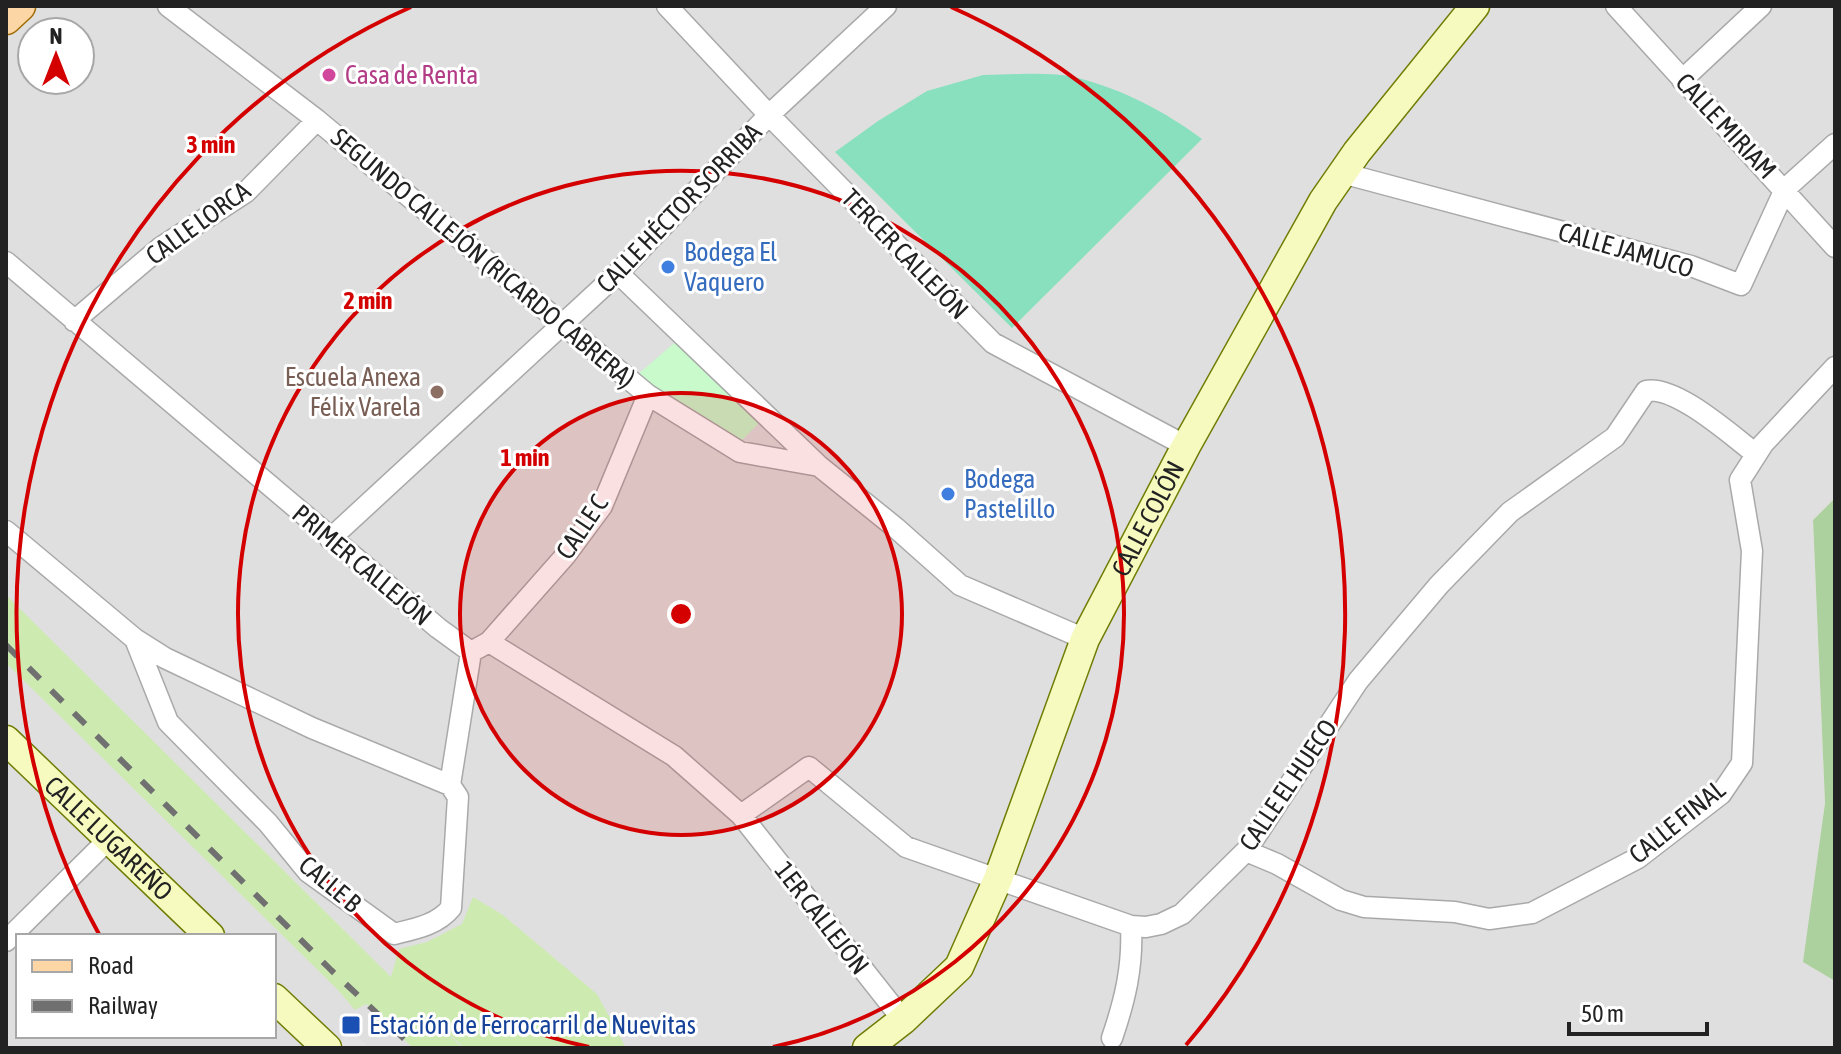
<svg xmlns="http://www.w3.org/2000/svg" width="1841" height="1054" font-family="'Asap Condensed',sans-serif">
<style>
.residential{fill:#e0dfdf;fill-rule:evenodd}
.grass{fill:#cdebb0}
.forest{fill:#add19e}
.park{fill:#c8facc}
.pitch{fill:#88e0be}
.parking{fill:#e2e2e2}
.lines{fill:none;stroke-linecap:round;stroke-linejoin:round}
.street-casing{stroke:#a9a9a9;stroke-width:23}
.secondary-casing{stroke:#707d05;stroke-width:31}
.primary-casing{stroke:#a06b00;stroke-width:33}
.street{stroke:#fff;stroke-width:20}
.secondary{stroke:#f7fabf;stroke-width:28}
.primary{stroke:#fcd6a4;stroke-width:30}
.rail{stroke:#707070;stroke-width:6;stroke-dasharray:16 16;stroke-linecap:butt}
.ring{fill:none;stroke:#d40000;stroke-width:4}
.hotel-dot{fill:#d1479c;stroke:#fff;stroke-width:3}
.shop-dot{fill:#3f7fe0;stroke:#fff;stroke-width:3}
.education-dot{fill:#8d6e63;stroke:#fff;stroke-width:3}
.transit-dot{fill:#1a4fb4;stroke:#fff;stroke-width:3}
.labels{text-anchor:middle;stroke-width:6;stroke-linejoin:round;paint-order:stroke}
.hotel-label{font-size:26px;fill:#b23c85;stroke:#fff;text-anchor:start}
.street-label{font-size:26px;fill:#222;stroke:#fff}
.shop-label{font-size:26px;fill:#366cbe;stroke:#fff;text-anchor:start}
.education-label{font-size:26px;fill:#785e54;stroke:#fff;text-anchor:end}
.transit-label{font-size:26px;fill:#164399;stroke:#fff;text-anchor:start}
.centre{fill:#d40000;stroke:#fff;stroke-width:4}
.ring-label{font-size:24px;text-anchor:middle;font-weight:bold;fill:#d40000;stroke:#fff;stroke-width:6;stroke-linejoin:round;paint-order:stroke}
</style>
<rect width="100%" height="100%" fill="#f2efe9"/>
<path class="residential" d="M6,6H1835V498L1813,520L1825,803L1804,961L1835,981V1048H6ZM32,32H80V80H32ZM18,936H274V1036H18Z"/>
<path class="grass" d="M6,595L391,977L399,949L427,942L462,924L473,897L503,915L597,994L626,1048H464L430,1015L462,1048H413L366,1004L355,1010L338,990L6,663Z"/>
<path class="forest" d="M1835,498V981L1803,962L1825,803L1813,520Z"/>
<path class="park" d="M679,339L762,420L740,442L654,390L637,375Z"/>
<path class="pitch" d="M983,75C1013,75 1048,71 1078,78C1122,89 1166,112 1202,139L1012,328L835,152L878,121L927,91Z"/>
<path class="parking" d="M352,1032L370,1048H343L338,1043Z"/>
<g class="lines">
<g class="street-casing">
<path id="street" d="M168,6L317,120L648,395L740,452L819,466
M667,6L769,115L993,343L1186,446
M1616,6L1835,247
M1682,80L1761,6
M1342,173L1691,266L1741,285L1785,189L1835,144
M6,262L438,628L471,652L489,642L674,756L741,815L903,1020
M618,273L819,466L896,528L960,585L1085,639
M74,321L160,248L246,192L317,120
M6,531L135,639L165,658L312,728L450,785L471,652
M330,539L618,273L769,115L886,6
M135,639L168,722L268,823L308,872L394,934C415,929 437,925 451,908L458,797L450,785
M489,642L565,556L602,506L648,395
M741,815L809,767L906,847L1131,926L1146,927L1161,924L1182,914L1246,851L1358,681L1439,585L1510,512L1615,437L1646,391C1676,385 1732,436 1756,454
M1246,851L1277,864L1341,900L1364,907L1455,912L1489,919L1532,913L1638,858L1721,794L1742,763L1752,551L1740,480L1763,444L1835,367
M6,941L109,839
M1112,1038C1125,1000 1133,967 1131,926"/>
</g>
<g class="secondary-casing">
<g id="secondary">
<path id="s1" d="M6,740L210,936"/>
<path d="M274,998L327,1048"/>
<path id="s2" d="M867,1048L903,1020L959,967L998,879L1085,639L1186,446L1323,201L1357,152L1475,6"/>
</g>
</g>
<g class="primary-casing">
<path id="primary" d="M6,19L20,6"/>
</g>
<use href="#street" class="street"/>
<use href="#secondary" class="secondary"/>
<use href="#primary" class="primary"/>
<path class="rail" d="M6,645L331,970L414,1048"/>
</g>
<circle cx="681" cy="614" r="221" fill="#d40000" fill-opacity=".12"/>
<g class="ring">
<circle cx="681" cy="614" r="221"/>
<path d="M589 1047A443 443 0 1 1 773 1047"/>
<path d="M100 936A664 664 0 0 1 411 7M951 7A664 664 0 0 1 1186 1045"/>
</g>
<circle class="hotel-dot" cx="329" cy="75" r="8"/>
<g class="shop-dot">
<circle cx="668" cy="267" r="8"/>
<circle cx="948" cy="494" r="8"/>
</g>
<circle class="education-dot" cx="437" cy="392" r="8"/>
<rect class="transit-dot" x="341" y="1015" width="20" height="20" rx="4"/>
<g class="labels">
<g class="hotel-label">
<text x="345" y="84">Casa de Renta</text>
</g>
<g class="street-label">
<text transform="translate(1726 126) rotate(47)" y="9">CALLE MIRIAM</text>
<text transform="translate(679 208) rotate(-46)" y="9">CALLE HÉCTOR SORRIBA</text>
<text transform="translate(198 223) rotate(-36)" y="9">CALLE LORCA</text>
<text transform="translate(1626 250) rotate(16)" y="9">CALLE JAMUCO</text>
<text transform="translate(905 254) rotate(46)" y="9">TERCER CALLEJÓN</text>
<text transform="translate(483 258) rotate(40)" y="9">SEGUNDO CALLEJÓN (RICARDO CABRERA)</text>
<text dy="9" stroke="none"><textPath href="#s2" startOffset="610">CALLE COLÓN</textPath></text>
<text transform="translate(582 527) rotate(-56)" y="9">CALLE C</text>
<text transform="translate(362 565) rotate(40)" y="9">PRIMER CALLEJÓN</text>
<text transform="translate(1288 785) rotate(-56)" y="9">CALLE EL HUECO</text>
<text transform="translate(1677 822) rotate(-39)" y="9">CALLE FINAL</text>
<text dy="9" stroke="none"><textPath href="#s1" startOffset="142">CALLE LUGAREÑO</textPath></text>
<text transform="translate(330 884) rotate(40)" y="9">CALLE B</text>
<text transform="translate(822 918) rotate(52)" y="9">1ER CALLEJÓN</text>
</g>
<g class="shop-label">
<text x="684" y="261">Bodega El<tspan x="684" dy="30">Vaquero</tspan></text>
<text x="964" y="488">Bodega<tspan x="964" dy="30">Pastelillo</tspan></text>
</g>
<g class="education-label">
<text x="421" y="386">Escuela Anexa<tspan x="421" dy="30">Félix Varela</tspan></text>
</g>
<g class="transit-label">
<text x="369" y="1034">Estación de Ferrocarril de Nuevitas</text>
</g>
</g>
<circle cx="681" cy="614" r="12" class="centre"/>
<g class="ring-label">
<text x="211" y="153">3 min</text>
<text x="368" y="309">2 min</text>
<text x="525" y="466">1 min</text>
</g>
<rect width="1841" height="1054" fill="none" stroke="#222222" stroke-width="16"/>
<rect x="16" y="934" width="260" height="104" fill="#ffffff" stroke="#a7a7a7" stroke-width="2"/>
<rect x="32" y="960" width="40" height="12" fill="#fcd6a4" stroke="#a7a7a7" stroke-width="2"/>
<text x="88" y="974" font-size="24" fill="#222222">Road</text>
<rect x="32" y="1000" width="40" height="12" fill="#707070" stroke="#a7a7a7" stroke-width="2"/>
<text x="88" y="1014" font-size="24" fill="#222222">Railway</text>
<g transform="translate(56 56)"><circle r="38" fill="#ffffff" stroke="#a7a7a7" stroke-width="2"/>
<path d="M0-6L14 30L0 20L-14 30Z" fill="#d40000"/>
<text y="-12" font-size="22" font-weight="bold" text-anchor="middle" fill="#222222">N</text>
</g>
<path d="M1569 1022v12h138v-12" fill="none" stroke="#222222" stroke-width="4"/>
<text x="1581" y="1022" font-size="24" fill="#222222" stroke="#ffffff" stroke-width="6" paint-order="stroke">50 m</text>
</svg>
